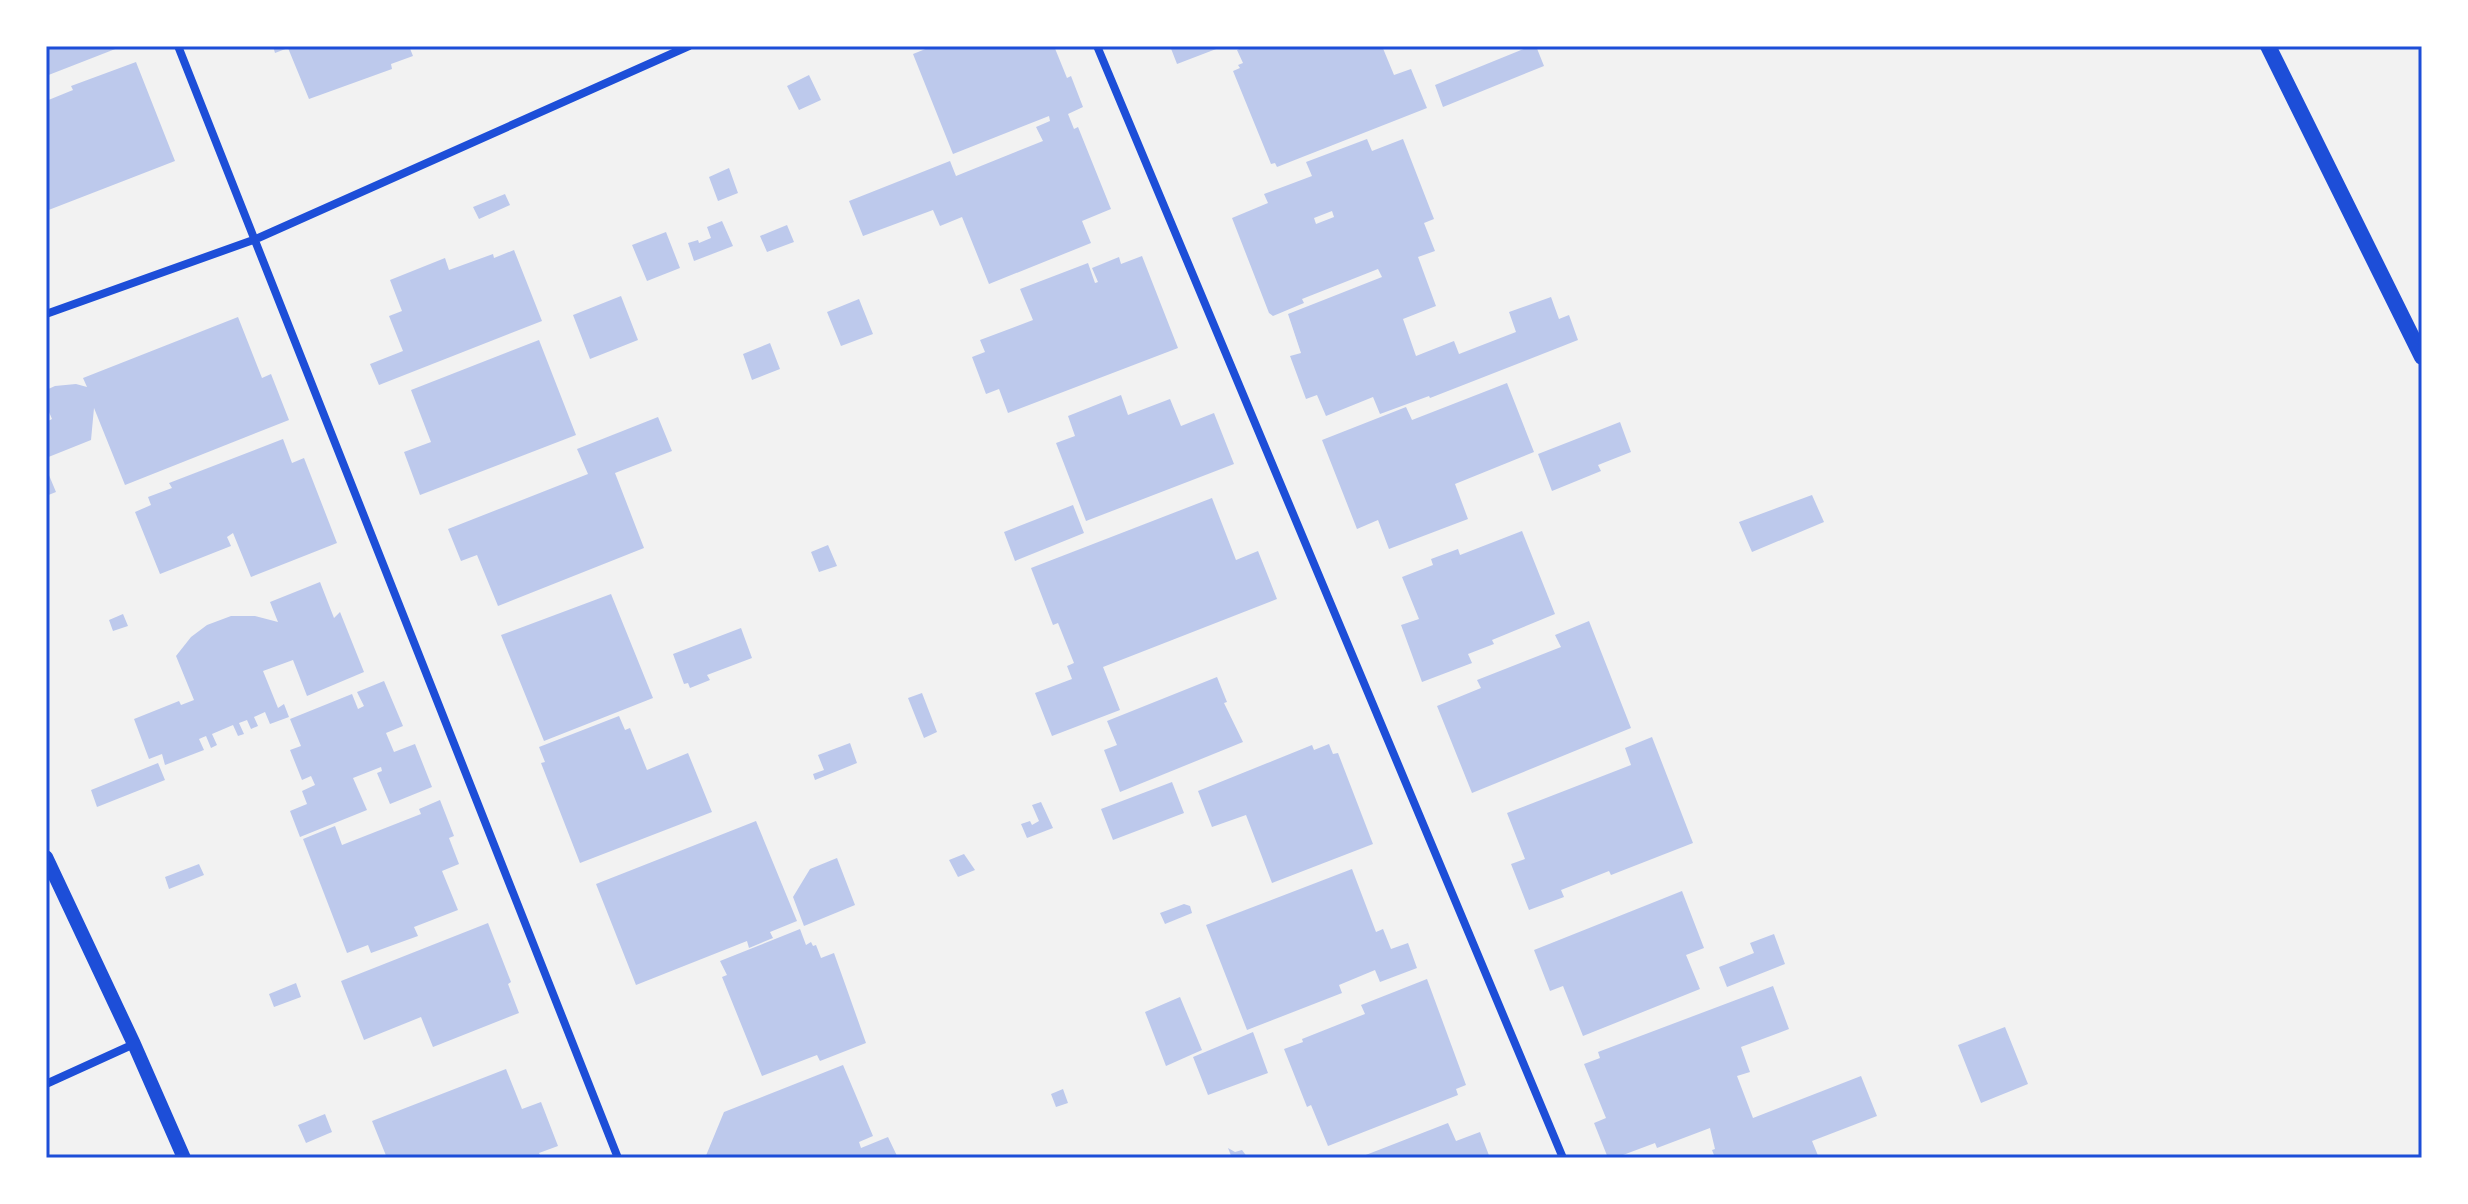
<svg xmlns="http://www.w3.org/2000/svg" width="2468" height="1204" font-family="Mulish,sans-serif">
<style>
.building{fill:#bdc9ec;fill-rule:evenodd}
.lines{fill:none;stroke-linecap:round;stroke-linejoin:round}
.minor{stroke:#1d4ed8;stroke-width:8}
.tertiary{stroke:#1d4ed8;stroke-width:14}
.secondary{stroke:#1d4ed8;stroke-width:16}
.neatline{fill:none;stroke:#1d4ed8;stroke-width:3}
</style>
<rect width="100%" height="100%" fill="#f2f2f2"/>
<path class="building" d="M46,46H123L46,76Z
M273,46H409L413,56L391,64L392,69L309,99L288,48L275,53Z
M933,46H1054L1067,78L1071,76L1083,107L1068,114L1074,129L1078,127L1111,209L1082,221L1091,243L989,284L962,217L940,226L933,210L863,236L849,201L950,161L956,176L1043,141L1036,127L1050,121L1049,116L953,154L913,54Z
M1170,46H1224L1177,64Z
M1246,46H1382L1394,75L1411,69L1427,108L1277,167L1275,163L1271,164L1233,71L1240,68L1238,65L1243,63L1237,50Z
M1531,46H1536L1544,66L1443,107L1435,85Z
M136,62L175,161L46,211V101L73,90L71,86Z
M809,75L821,100L799,110L787,86Z
M1367,139L1372,151L1403,139L1434,219L1424,223L1435,251L1418,257L1436,306L1403,319L1416,356L1454,341L1459,354L1516,332L1509,312L1551,297L1559,319L1569,315L1578,340L1430,398L1429,396L1380,414L1373,397L1326,416L1317,395L1306,399L1290,356L1301,353L1288,314L1382,277L1378,269L1302,299L1304,303L1273,316L1269,313L1232,218L1268,203L1264,194L1312,176L1306,162ZM1332,211L1334,217L1316,224L1314,218Z
M729,168L738,193L718,201L709,177Z
M505,194L510,205L479,219L473,207Z
M722,221L733,246L694,261L688,243L698,240L699,243L711,238L707,227Z
M787,225L794,242L767,252L760,236Z
M666,232L680,268L647,281L632,245Z
M514,250L542,321L379,385L370,364L403,351L389,316L402,311L390,280L445,258L449,270L493,254L494,258Z
M1142,256L1178,348L1008,413L999,389L986,394L972,357L985,352L980,340L1033,320L1020,289L1088,263L1095,283L1098,282L1092,268L1119,257L1121,264Z
M621,296L638,340L590,359L573,315Z
M859,299L873,334L841,346L827,312Z
M238,317L262,378L271,374L289,420L125,485L94,408L91,440L46,458V422L52,419L46,405V390L55,386L76,384L87,387L83,378Z
M539,340L576,435L420,495L404,452L431,442L411,390Z
M770,343L780,369L752,380L743,354Z
M1507,383L1534,452L1455,484L1468,519L1389,549L1378,520L1357,529L1322,440L1406,407L1412,420Z
M1121,395L1128,415L1170,399L1181,426L1214,413L1234,464L1086,521L1056,443L1075,436L1068,416Z
M658,417L672,451L615,473L644,548L498,606L477,555L461,561L448,529L588,474L577,449Z
M1620,422L1631,452L1598,465L1601,471L1552,491L1538,454Z
M283,439L292,463L304,458L337,543L251,577L233,533L227,537L231,546L160,574L135,512L151,505L148,497L172,488L169,483Z
M46,468L56,492L46,496Z
M1812,495L1824,522L1752,552L1739,522Z
M1212,498L1236,560L1258,551L1277,599L1103,667L1120,710L1052,736L1035,693L1072,679L1067,666L1074,663L1058,623L1053,625L1031,568Z
M1073,505L1084,533L1015,561L1004,532Z
M1522,531L1555,614L1492,640L1494,644L1468,654L1472,663L1422,682L1401,625L1419,619L1402,577L1433,565L1431,559L1458,549L1460,555Z
M828,545L837,566L819,572L811,552Z
M320,582L334,618L340,612L364,672L307,696L293,660L263,671L278,708L284,704L289,717L270,724L265,712L254,717L258,726L251,729L247,720L239,723L244,734L238,736L233,725L212,734L217,745L211,748L206,736L199,739L204,750L165,765L162,754L149,759L134,719L179,701L181,705L194,700L176,656L191,637L207,625L231,616H255L278,622L270,602Z
M611,594L653,698L544,741L501,635Z
M123,614L128,626L113,631L109,620Z
M1589,621L1631,728L1472,793L1437,706L1481,688L1477,680L1561,647L1555,635Z
M741,628L752,658L707,675L710,680L690,688L688,683L684,684L673,654Z
M1217,677L1227,702L1224,703L1243,742L1120,792L1104,750L1117,745L1107,721Z
M384,681L403,726L386,733L394,752L415,744L432,787L390,804L377,773L382,771L381,767L353,778L367,810L300,837L290,811L307,804L302,791L315,785L311,776L302,780L290,750L301,746L290,719L352,694L358,709L364,706L357,692Z
M922,693L937,732L924,738L908,698Z
M619,716L625,730L630,728L647,770L688,753L712,812L580,863L541,763L545,762L539,747Z
M1652,737L1693,843L1611,875L1609,871L1561,890L1564,897L1529,910L1511,864L1525,859L1507,813L1631,765L1625,748Z
M850,743L857,763L815,780L813,774L824,770L818,755Z
M1329,744L1333,754L1338,753L1373,844L1272,883L1246,815L1212,827L1198,791L1312,745L1314,750Z
M158,763L165,780L97,807L91,790Z
M1172,782L1184,813L1113,840L1101,809Z
M440,800L454,836L449,838L459,864L442,871L458,910L414,927L418,936L371,953L368,945L347,953L303,839L335,826L342,845L421,814L419,809Z
M1041,802L1053,828L1027,838L1021,824L1030,821L1032,825L1039,821L1032,805Z
M756,821L797,921L770,932L773,938L749,948L747,941L636,985L596,884Z
M964,854L975,870L958,877L949,860Z
M837,858L855,905L804,926L793,897L810,869Z
M199,864L204,875L169,889L165,877Z
M1352,869L1376,932L1383,929L1391,949L1408,943L1417,968L1380,982L1375,970L1339,985L1342,993L1247,1030L1206,925Z
M1682,891L1704,948L1686,955L1700,989L1583,1036L1563,986L1550,991L1534,950Z
M1184,904L1190,906L1192,913L1165,924L1160,913Z
M488,923L511,982L508,984L519,1013L433,1047L421,1017L364,1040L341,981Z
M800,929L806,945L811,942L813,946L816,945L821,958L834,953L866,1043L820,1061L817,1055L762,1076L722,977L727,975L720,961Z
M1774,934L1785,964L1727,987L1719,967L1754,953L1750,943Z
M1427,979L1466,1085L1456,1089L1458,1095L1328,1146L1311,1105L1307,1107L1284,1049L1303,1042L1302,1039L1365,1014L1361,1005Z
M296,983L301,997L274,1007L269,994Z
M1773,986L1789,1029L1741,1047L1750,1072L1737,1076L1753,1118L1861,1076L1877,1116L1812,1141L1819,1158H1706L1714,1155L1712,1150L1715,1149L1710,1128L1657,1148L1655,1143L1615,1158H1608L1594,1123L1606,1118L1584,1064L1600,1058L1598,1052Z
M1180,997L1202,1050L1166,1066L1145,1012Z
M2005,1027L2028,1084L1981,1103L1958,1045Z
M1253,1032L1268,1073L1208,1095L1193,1057Z
M843,1065L873,1136L859,1142L861,1148L888,1137L898,1158H705L724,1112Z
M506,1069L522,1109L541,1102L558,1146L539,1153L540,1155L534,1158H387L372,1121Z
M1063,1089L1068,1103L1056,1107L1051,1094Z
M325,1114L332,1132L306,1143L298,1125Z
M1448,1123L1456,1141L1480,1132L1490,1158H1358Z
M1228,1148L1235,1152L1242,1150L1248,1158H1232Z"/>
<g class="lines">
<path class="minor" d="M178,46L618,1158
M1097,46L1563,1158
M46,314L256,239L689,46
M46,1084L134,1044"/>
<path class="tertiary" d="M46,857L134,1044L184,1158"/>
<path class="secondary" d="M2268,46L2422,357"/>
</g>
<rect width="2468" height="1204" fill="none" stroke="#ffffff" stroke-width="96"/>
<rect x="48" y="48" width="2372" height="1108" class="neatline"/>
</svg>
